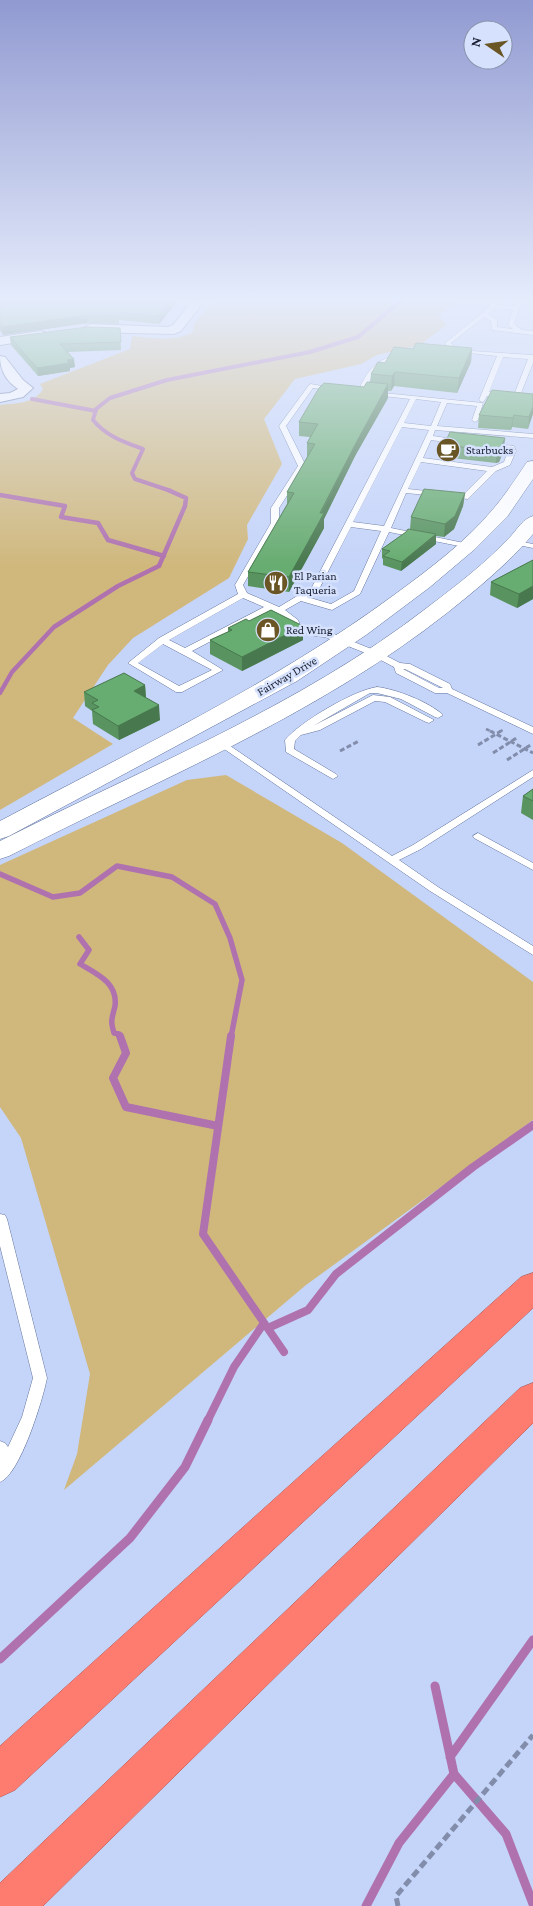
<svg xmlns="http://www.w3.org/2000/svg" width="533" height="1906" font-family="'Crimson Pro',serif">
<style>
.green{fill:#d0b87d}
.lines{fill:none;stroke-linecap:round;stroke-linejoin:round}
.stream-far4{stroke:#af72ae;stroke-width:4}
.stream-far3{stroke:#af72ae;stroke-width:4.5}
.stream-far2{stroke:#af72ae;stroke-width:5.5}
.stream-far1{stroke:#af72ae;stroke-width:8}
.stream{stroke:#af72ae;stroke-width:9}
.lane-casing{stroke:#63749d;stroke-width:1}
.street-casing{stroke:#63749d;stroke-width:2}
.secondary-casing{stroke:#63749d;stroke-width:1}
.highway-casing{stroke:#ae5b59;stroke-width:1}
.path-far2{stroke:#828dab;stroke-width:2.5;stroke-dasharray:4 2;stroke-linecap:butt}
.path-far1{stroke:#828dab;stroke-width:3;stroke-dasharray:5 2.5;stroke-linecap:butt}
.path{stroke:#828dab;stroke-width:5;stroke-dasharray:8 4;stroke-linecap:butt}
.lane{fill:#fff;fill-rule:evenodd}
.street{fill:#fff;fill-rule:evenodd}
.secondary{fill:#fff;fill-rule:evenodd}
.highway{fill:#fe7c6f;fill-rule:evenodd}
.wall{fill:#599460}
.shaded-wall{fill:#48784e}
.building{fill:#67ac70;stroke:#48784e}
.labels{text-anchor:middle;stroke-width:5;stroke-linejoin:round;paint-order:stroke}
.far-poi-label{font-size:12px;fill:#181e2f;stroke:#d5e1fd;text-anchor:start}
.far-street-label{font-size:12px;fill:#181e2f;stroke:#d5e1fd}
</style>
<rect width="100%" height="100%" fill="#c5d4f9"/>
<path class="green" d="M214,299H460L438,315L446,325L420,345L377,355L361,364L295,379L264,419L282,464L247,525L248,539L229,578L133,638L108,665L73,718L113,744L0,810V405C16,403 34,404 43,389L40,384L130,349L132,336C153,338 174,342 193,332L194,324Z
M226,775L342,843L533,982V1120L306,1285L64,1490L77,1454L90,1374L21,1138L0,1107V865L187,780Z"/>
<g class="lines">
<path class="stream-far4" d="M32,399L96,411
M171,491L135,479L132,473L143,449C124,442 106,436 93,420L96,409L110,398L167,380L310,352L358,337L403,299"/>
<path class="stream-far3" d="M0,495L65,506L61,517L98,523L108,540L164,556
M0,693L12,672L54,627L118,586L159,566L185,506L186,498L168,490"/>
<path class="stream-far2" d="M0,874L53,897L80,893L117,866L172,877L215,904L230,938L242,980L231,1037
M79,937L89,950L80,964C97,974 118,983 115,1006C112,1019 110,1020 114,1033L119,1034L120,1037"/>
<path class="stream-far1" d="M120,1036L126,1053L113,1078L126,1107L218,1126
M231,1036L203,1234L284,1352
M268,1328L308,1310L336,1274L473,1167L533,1125
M207,1422L234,1367L264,1323"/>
<path class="stream" d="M0,1659L130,1538L185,1467L208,1420
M435,1686L454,1774L506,1834L533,1904
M450,1757L533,1640
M366,1906L399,1843L454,1774"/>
<g class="lane-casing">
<path id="lane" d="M495,299H501L497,305L515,306L516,301L514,299H521L522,301L514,324L522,330L533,331V335L492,330L491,321L484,317L451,343L456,350L533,355V363L519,398L487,396L484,401L482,402L479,400L497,356L451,351L445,343L487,309ZM494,308L513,310L508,325L513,329L497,327V320L488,314ZM503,357L528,359L514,395L489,392Z
M400,353L405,354L378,367L363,392H359L358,391C369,368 375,361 400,353Z
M311,384L337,389L334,391L313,388L286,426L306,466L279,508V523L243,585L247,593L279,607L312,587L410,399L375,395L373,394V392L483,403L478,420L475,422L472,420L477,406L447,403L437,426L533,434V438L435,430L433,436L460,440L464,442L460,444L431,440L423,458L492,467L504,462L508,451L486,447V443L514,446L516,451L510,465L496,471L468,499L406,493L391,528L469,544V548L389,532L360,594L332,610L301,601L285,610L298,620L300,625L318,631L329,632L379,652L400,663L410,664L450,684L452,689L533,727V734L447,693H435L396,673L394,667L373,656L325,637L314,636L293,628L291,623L271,610L192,651L223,670L182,692H176L128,663L159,638L238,594L235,585L271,523V508L298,466L279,426L309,385ZM416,399L441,402L431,426L404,423ZM402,427L429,430L384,526L353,522ZM421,462L487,471L463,495L408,489ZM351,527L381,531L354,591L331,604L307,597L319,589ZM243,598L264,607L185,648L169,640ZM163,644L212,670L179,686L138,663ZM403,669H405L443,688H439Z
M513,540L533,544V548L513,544Z
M377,687C396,689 429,702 443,715L438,718L435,717L401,699L377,693H370L313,726L373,695L390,697L434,720L429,723L426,722L385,702L375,701L320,730L301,735L295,741L294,749L336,774L338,776L333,779L286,752L285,740C300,722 354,690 377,687Z
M220,739L392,856L413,845L533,770V777L421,849L399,860L438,887L533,946V955L430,891L217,744V740Z
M478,833L533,863V870L474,838L473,836Z
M0,1214L5,1215L7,1219L47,1378C43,1399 20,1475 0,1482V1441L5,1443L8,1447L22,1417L33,1378L0,1246Z"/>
</g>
<g class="street-casing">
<path id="street" d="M194,299H206L181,331L174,334L90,332L84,328L90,324L168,327L173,325Z
M41,331L45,332L47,335L45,338L0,345V337Z
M0,356L5,357L23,380L33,388L23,397L0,402V394L10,393L18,389C6,381 0,370 0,356Z"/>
</g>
<g class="secondary-casing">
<path id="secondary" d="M533,461V479L507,517L475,549L430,587L366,635L297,681L9,836L0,839V821C133,750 272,685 394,595C428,570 466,542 494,508C506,494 516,478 527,462Z
M533,516V534C508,564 477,589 447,613C315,717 157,780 9,856L0,859V841C144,768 299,707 428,607C457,585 486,563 511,536C518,528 523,519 533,516Z"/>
</g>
<g class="highway-casing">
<path id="highway" d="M533,1273V1308L15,1790L0,1797V1746L521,1277Z
M533,1383V1423L43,1906H0V1883L520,1388Z"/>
</g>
<path class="path-far2" d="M486,729L493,732
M499,732L503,730"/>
<path class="path-far1" d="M490,731L533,753
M478,745L501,731
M340,751L359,741
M493,753L518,737
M507,760L532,744"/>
<path class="path" d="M398,1906L396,1896L533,1735"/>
<use href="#lane" class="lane"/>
<use href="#street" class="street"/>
<use href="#secondary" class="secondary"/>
<use href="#highway" class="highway"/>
</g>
<path class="wall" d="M0,299H179L159,324L119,320V324L88,323L3,335L0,331Z
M120,328L121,350L68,352L75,367L70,368V371L38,376L11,345L10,337Z
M472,348L471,362L457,393L394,386L391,391H388V398L355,456L324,519V528L289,592L248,586V572L287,504V492L307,457V443L310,437L299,436V422L364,387L370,383L371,374L385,363L413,349Z
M533,394L528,429L512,427L511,430L478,428L479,415Z
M444,445L504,450L499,462L496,463L443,457Z
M465,493L463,506L454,529L444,537L436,536V544L401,571L383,565V559L382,558V549L410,529L411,517Z
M533,560V599L517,608L490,595L491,582Z
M249,621L303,640L242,671L210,654V640L228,632V628Z
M145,685L146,698L160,720L119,740L93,724L92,711L85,706L84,692Z
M533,789V820L521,813L523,796Z"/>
<path class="shaded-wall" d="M172,299H179L159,324V316Z
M87,315L88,323L3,335L2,327Z
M472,348L471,362L457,393L459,378Z
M74,359L75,367L70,368V371L38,376L37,368L67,360Z
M395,372L394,386L391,391L392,376Z
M388,384V398L355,456L324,519V528L289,592V577L356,443Z
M533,406V414L528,429L529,417Z
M514,415L512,427L511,430L513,418Z
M505,438L504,450L499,462L496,463L497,451Z
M465,493L463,506L454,529L444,537L445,524Z
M436,534V544L401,571L402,562Z
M533,586V599L517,608L519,594Z
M303,626V640L242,671V657Z
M145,685L146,699L134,691Z
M159,705L160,720L119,740L118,726Z"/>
<path class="building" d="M0,299H172L159,316L119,313V316L87,315L2,327L0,324Z
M88,327L120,328L121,342L60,344L74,359L67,360L69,363L37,368L10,337Z
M416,343L472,348L459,378L395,372L392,376L371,374L378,362L385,363L394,347L413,349Z
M367,382L388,384L356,443L320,513H324L289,577L248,572L294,493L287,492L315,444L307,443L318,424L299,422L319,388L324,383L364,387Z
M492,390L533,394V406L529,417L514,415L513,418L479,415Z
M450,432L505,438L500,450L497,451L444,445Z
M424,489L465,493L455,516L445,524L411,517Z
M408,529L436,534L402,562L383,556L390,551L382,549L406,532Z
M533,560V586L519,594L491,582Z
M271,610L303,626L242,657L210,640L232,630L228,628L246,619L249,621Z
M124,673L145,685L134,691L159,705L118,726L92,710L99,707L92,703L98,700L84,692Z
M533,789V801L523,796Z"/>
<linearGradient id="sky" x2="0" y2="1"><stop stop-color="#919ad1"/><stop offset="0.53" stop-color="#e5ecfc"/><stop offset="1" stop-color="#e5ecfc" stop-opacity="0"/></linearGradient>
<rect width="533" height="566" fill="url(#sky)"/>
<defs>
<g id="cafe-disc" transform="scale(1.25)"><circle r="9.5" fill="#695624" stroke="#d5e1fd"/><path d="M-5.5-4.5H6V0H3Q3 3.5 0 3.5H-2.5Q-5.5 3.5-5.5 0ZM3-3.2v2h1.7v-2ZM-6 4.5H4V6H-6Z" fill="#fff"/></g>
<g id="restaurant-disc" transform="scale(1.25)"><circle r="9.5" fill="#695624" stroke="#d5e1fd"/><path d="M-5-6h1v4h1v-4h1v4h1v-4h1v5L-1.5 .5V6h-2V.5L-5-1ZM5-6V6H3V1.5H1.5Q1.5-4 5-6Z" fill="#fff"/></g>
<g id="shop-disc" transform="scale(1.25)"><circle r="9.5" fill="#695624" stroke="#d5e1fd"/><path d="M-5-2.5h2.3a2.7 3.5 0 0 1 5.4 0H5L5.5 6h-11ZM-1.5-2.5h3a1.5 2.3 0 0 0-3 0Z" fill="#fff"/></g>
</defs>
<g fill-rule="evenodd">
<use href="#cafe-disc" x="448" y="450"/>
<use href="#restaurant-disc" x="276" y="583"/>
<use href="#shop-disc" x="268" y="630"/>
</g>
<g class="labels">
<g class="far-poi-label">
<text x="466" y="454">Starbucks</text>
<text x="294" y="580">El Parian<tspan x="294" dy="14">Taqueria</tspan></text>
<text x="286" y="634">Red Wing</text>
</g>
<g class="far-street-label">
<text transform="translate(287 676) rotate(-30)" y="4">Fairway Drive</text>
</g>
</g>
<g transform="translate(488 45) rotate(283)"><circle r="24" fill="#d5e1fd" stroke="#8993ab"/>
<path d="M0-4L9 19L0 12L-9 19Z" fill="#695624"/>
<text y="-8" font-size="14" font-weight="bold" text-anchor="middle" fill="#181e2f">N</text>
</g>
</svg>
